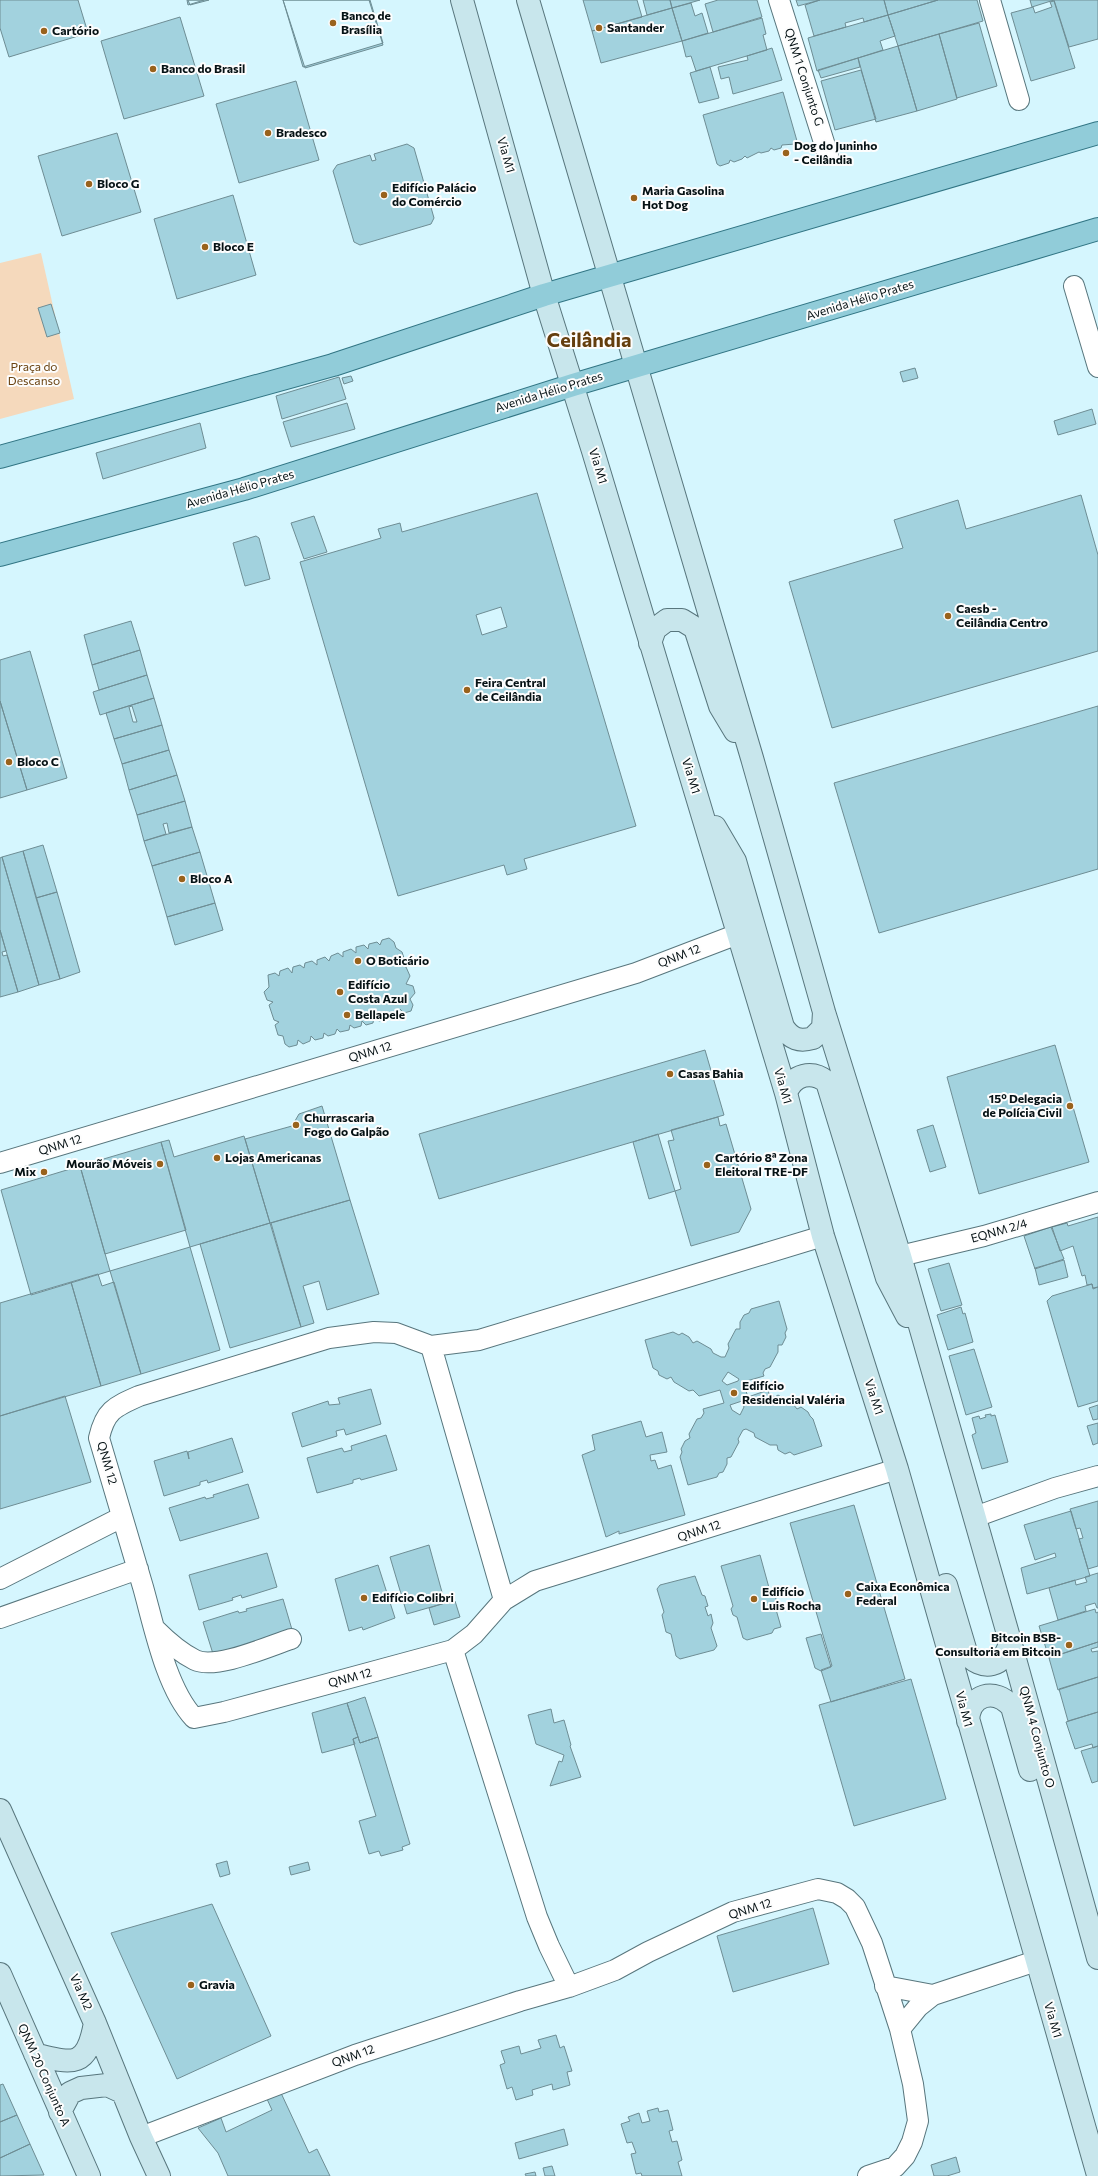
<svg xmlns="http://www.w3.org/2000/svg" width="1098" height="2176" font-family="Commissioner,sans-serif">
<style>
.green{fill:#f5d9bc}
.building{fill:#a2d2de;stroke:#6e8d94;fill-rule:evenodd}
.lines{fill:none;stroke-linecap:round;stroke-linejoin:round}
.minor-casing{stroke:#58767d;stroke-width:22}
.secondary-casing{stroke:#58767d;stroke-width:24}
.primary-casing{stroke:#317584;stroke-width:24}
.minor{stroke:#fff;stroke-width:20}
.secondary{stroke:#c8e6ec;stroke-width:22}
.primary{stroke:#91ccd9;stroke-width:22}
.poi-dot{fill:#99621c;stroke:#fdfdfd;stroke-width:1.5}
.labels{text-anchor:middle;stroke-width:4;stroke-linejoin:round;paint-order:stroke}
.poi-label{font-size:12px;font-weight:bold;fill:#061215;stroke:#fdfdfd;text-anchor:start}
.street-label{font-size:12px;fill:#061215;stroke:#fdfdfd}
.park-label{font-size:12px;fill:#6b4412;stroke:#fdfdfd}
.town-label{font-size:20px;font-weight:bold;fill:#643e0e;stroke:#fdfdfd}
</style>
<rect width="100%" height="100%" fill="#d5f6fe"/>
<path class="green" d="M41,253L74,399L0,419V263Z"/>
<path class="building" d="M0,0H78L88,33L9,57L0,28Z
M187,0H204L188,5Z
M188,0H209L190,5Z
M283,0H369L383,45L305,68Z
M283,0H370L383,43L303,67Z
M583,0H637L642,17L592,31Z
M643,0H670L672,8L647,15Z
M670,0H700L672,8Z
M718,0H757L762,17L713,32L705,4Z
M796,0H820L798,6Z
M820,0H884L888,15L864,22L863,18L845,23L846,27L814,36L805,5Z
M884,0H938L888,15Z
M938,0H977L983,21L898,46L888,15Z
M1030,0H1054L1032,7Z
M1054,0H1098V39L1069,47Z
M1054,1L1075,68L1031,81L1011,13L1033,7L1035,13L1052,7L1050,2Z
M691,3L695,16L702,13L708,33L682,41L672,8Z
M672,8L682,41L601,63L592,31Z
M888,15L895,36L880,41L883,50L817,71L808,38Z
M180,17L204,96L124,119L101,41Z
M762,18L766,34L763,35L767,50L696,71L691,56L686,57L682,41Z
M979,23L997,86L957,98L939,34Z
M939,34L957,99L917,111L898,46Z
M898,46L917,111L876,122L858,58Z
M772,48L782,80L733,94L729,77L721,79L718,67L748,60L747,56Z
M858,58L860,67L821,78L818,70Z
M710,67L719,98L699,103L690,73Z
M861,70L876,119L835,130L821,81Z
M296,81L319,160L239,183L216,104Z
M783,92L797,141L795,144L782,145L781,148L774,150L771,148L769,151L761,153L759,152L747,158L745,156L742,159L734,162L730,160L729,163L720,166L717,164L703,115Z
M117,133L141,212L62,236L38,156Z
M407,144L414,148L434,218L431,224L360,245L354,242L333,171L337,165L370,155L372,161L376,160L374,154Z
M233,195L256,275L177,299L154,219Z
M51,304L60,333L47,337L38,308Z
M915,368L918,378L903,382L900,372Z
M351,376L353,381L344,384L342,378Z
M339,377L346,399L282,419L276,396Z
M347,403L355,429L291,447L283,422Z
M1092,409L1096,424L1058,435L1054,421Z
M200,423L206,448L103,479L96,453Z
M537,493L636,826L524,859L527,869L507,875L504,865L398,896L300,562L381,538L378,529L400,523L402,532ZM501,607L507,627L482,635L476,615Z
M1081,495L1098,555V651L832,728L789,582L903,548L894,520L958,500L966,529Z
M314,516L327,552L304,559L291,523Z
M256,536L259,538L270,579L245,586L233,543Z
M131,621L140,650L92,665L84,635Z
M140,650L147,675L99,690L92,665Z
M30,651L67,778L27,790L0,701V660Z
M147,675L154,698L100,715L93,692Z
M154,698L162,725L114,739L106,713ZM132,706L137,722H133L129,707Z
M0,701L27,790L0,798Z
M1098,706V869L879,933L834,783Z
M162,725L169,750L122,764L114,739Z
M169,750L177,775L129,790L122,764Z
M177,775L185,801L137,815L129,790Z
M185,801L192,827L169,833L167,823L163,824L166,834L144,841L137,815Z
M192,827L200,852L152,866L144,841Z
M43,845L57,892L36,898L23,851Z
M23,851L60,979L39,985L2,857Z
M200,852L215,903L167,917L152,866Z
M2,857L39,985L18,992L0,930V858Z
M57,892L80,972L60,979L36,898Z
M215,903L223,930L175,945L167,917Z
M0,930L6,951L2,952L3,956L7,955L18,992L0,997Z
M389,938L394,942L396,948L402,952L404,958L401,965L406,967L410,976L406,984L413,986L415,993L410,999L413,1005L411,1011L404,1013L400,1009L399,1015L391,1017L387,1013L386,1019L379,1021L374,1017L373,1023L366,1025L362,1021L361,1026L354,1028L350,1025L349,1030L340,1032L337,1029L335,1034L328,1036L324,1033L323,1038L315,1040L311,1036L310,1041L303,1044L298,1040L297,1045L289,1047L285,1044L283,1036L278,1035L275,1025L279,1022L274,1020L269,1005L273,1002L267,1000L264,992L269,987L268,975L275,973L279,976L280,971L288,968L292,973L293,967L300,965L304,968L305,963L312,961L317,965V960L325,957L329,961L331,956L338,953L343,957V952L351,949L356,953V947L364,945L368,949L369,944L377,942L380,945L382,940Z
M1055,1045L1089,1162L979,1194L947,1077Z
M705,1050L724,1115L439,1199L419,1134Z
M322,1106L350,1200L270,1223L245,1139L292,1126L299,1114Z
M718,1117L720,1126L726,1124L751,1209L739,1232L691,1246L675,1191L681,1189L668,1141L674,1140L671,1130Z
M933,1125L946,1167L930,1172L917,1130Z
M658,1134L675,1191L649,1199L633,1142Z
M244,1136L270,1223L190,1247L161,1142L169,1140L174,1157Z
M161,1142L186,1230L105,1254L80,1166Z
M80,1166L110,1271L31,1295L1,1190Z
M350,1200L379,1294L327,1310L319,1281L303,1286L314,1323L301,1327L271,1223Z
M1098,1217V1287L1093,1288L1092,1284L1087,1285L1085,1275L1082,1276L1073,1246L1060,1251L1052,1227L1067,1223L1068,1226Z
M270,1223L301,1327L230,1348L200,1244Z
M1051,1227L1064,1259L1035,1269L1024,1236Z
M190,1247L220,1350L141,1374L110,1271Z
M1064,1260L1068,1277L1039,1285L1035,1268Z
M949,1263L962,1305L941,1311L928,1269Z
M98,1274L102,1286L114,1282L141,1374L101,1386L71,1282Z
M71,1282L101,1386L0,1416V1303Z
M1092,1284L1093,1289L1098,1287V1401L1078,1407L1047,1301L1052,1296Z
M779,1301L787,1329L785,1333L786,1337L782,1345H778V1352L770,1367L765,1369L763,1373L764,1376L743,1382L748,1397L768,1390L769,1394L775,1397L778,1395L793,1404L797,1409L801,1407L808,1412L810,1416L813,1419L822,1446L794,1455L790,1452L785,1454L778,1450L777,1445H770L755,1437L754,1433L746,1429L743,1430L738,1439L739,1442L731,1457L727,1458V1464L723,1472L719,1473L717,1477L688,1485L680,1457L682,1452L681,1449L685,1441L690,1438L689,1434L697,1419L701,1418L704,1413L703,1409L724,1403L720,1390L699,1396L693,1390L689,1391L674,1382L671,1377L667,1379L659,1375L658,1371L653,1368L645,1340L673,1332L679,1335L682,1333L689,1337L693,1343L697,1341L711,1349L713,1353L721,1357H725L729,1348L728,1344L736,1329H740V1322L744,1315L749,1313L751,1309ZM728,1372L739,1379L738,1381L727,1385L722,1381ZM742,1401L744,1407L740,1415L732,1410L730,1405Z
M961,1307L963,1314L965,1313L973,1342L948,1350L937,1315Z
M974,1349L992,1407L966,1415L949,1356Z
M371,1389L381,1424L346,1435L344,1429L336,1431L337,1436L302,1447L292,1413L328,1401L329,1405L340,1404L338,1398Z
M65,1396L91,1482L0,1509V1416Z
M1098,1405V1419L1093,1420L1089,1408Z
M991,1414V1416L995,1415L1008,1462L982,1469L972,1435L976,1433L972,1418L979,1416L980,1419L986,1417L985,1415Z
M641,1421L646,1437L662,1432L667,1452L650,1455L651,1461L655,1460L658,1469L671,1465L685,1515L619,1534V1531L606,1537L582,1455L595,1450L592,1435Z
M1098,1423V1443L1093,1445L1087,1426Z
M386,1435L397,1470L361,1480L360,1478L353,1480V1483L317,1493L307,1458L342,1448L344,1452L352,1450L351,1446Z
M232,1438L243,1472L208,1483L207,1480L200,1482V1485L164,1496L154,1461L187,1451L189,1459L188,1452Z
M248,1484L259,1518L180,1541L169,1508L205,1497L206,1499L214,1497L213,1495Z
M1098,1501V1566L1088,1569L1079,1539L1083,1538L1080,1528L1076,1529L1070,1509Z
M854,1505L905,1679L831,1702L821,1670L832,1666L790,1523Z
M1071,1511L1090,1576L1027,1594L1021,1568L1056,1557L1055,1553L1035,1560L1024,1525Z
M429,1545L445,1603L407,1614L390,1557Z
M267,1553L277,1587L242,1598L241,1595L232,1598L233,1600L199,1610L189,1575Z
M760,1555L771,1595L775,1596L777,1602L775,1606L781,1627L774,1629L772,1633L747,1640L743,1638L737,1617L733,1615L731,1609L733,1606L721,1566Z
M378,1565L395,1618L363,1630L362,1627L349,1631L335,1579Z
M1098,1573V1608H1097L1095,1603L1085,1606L1086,1611L1058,1620L1049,1588L1075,1580L1076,1585L1087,1582L1085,1577Z
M695,1576L702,1595L705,1596L708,1606L705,1607L708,1616L711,1614L713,1623L711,1628L717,1646L714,1650L680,1659L676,1656L671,1634L666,1632L662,1615L664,1612L657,1589L660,1585Z
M283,1599L293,1633L214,1657L203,1622L238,1611L239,1613L247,1611L246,1609Z
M445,1601L446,1603L455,1601L460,1617L434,1625L429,1608L445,1603Z
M1095,1609L1096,1613L1098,1612V1642L1049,1658L1039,1626Z
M821,1634L831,1667L821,1671L815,1668L806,1638Z
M1098,1642V1647L1091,1649L1092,1652L1098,1651V1677L1058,1690L1049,1658Z
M1098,1677V1712L1068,1721L1059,1689Z
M911,1679L946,1799L854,1826L819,1705Z
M365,1697L378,1737L360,1743L347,1703Z
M347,1703L358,1737L353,1739L355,1744L322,1753L312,1713Z
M551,1709L554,1723L564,1720L571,1745L570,1746L581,1777L550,1786L559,1761L562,1762L564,1755L536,1744L528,1715Z
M1098,1712V1746L1093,1748L1092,1744L1075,1749L1066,1722Z
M358,1737L360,1743L378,1737L410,1844L402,1847L403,1850L381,1856L379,1851L369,1854L359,1821L376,1816L354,1744L353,1739Z
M1098,1746V1781L1092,1783L1081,1751Z
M227,1861L230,1874L220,1877L216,1864Z
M308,1862L310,1870L291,1875L289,1867Z
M212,1904L271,2036L177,2079L111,1933Z
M813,1908L829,1964L733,1992L717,1936Z
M556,2035L560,2048L564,2046L572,2071L567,2072L570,2085L553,2090L552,2084L532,2090L533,2095L516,2100L512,2087L507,2089L500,2065L505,2063L501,2051L519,2046L521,2054L541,2048L538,2040Z
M3,2084L17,2115L0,2122V2085Z
M281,2093L309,2153L317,2149L330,2176H228L218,2153L198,2128L221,2118L226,2132L272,2110L267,2099Z
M658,2108L659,2112L668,2110L673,2130L669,2131L672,2142L677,2141L682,2160L678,2162L682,2176H642L641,2173L636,2174L631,2154L636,2153L632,2142L627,2143L621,2124L630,2121L628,2117L639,2113L642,2123L650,2121L647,2111Z
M17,2115L30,2144L0,2158V2122Z
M564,2129L568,2145L519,2159L515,2143Z
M30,2144L44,2175L0,2176V2158Z
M956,2157L960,2172L947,2176H934L931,2165Z
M552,2166L555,2176H545L543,2168Z
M535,2172L536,2176H526L525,2174Z"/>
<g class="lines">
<g class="minor-casing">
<path id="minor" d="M779,0L828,155
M990,0L1019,100
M1074,286L1098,367
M0,1163L636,973L738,934
M823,1236L479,1340L431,1346L396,1333L374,1332L329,1338L139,1396C114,1407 105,1411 99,1438C114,1488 128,1537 143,1587C154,1626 166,1688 194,1718L224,1712L453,1650L474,1634L504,1600L535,1581L897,1469
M900,1256L984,1236L1098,1202
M431,1346L504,1600
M975,1517L1055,1488L1098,1476
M0,1579L122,1517
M0,1618L138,1569
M156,1630C167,1641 181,1653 195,1660C216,1670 269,1646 291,1639
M453,1650L537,1917L549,1946L569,1987
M885,1986L933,1995
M900,2029L918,2007L933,1995L1036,1961
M141,2137L355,2055L520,2001L569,1987L615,1970L648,1952L733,1912L818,1889L837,1893L847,1899L855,1907L872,1943L900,2029L913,2084L918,2121L912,2142L905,2156L895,2167L868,2176"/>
</g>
<g class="secondary-casing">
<path id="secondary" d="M462,0L544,295L593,451L786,1093L823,1236L897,1469L1098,2175
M528,0L752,758L824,1012L900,1256L1010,1641L1098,1958
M650,643L655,629L667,620H682L695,628L720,706L735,731
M715,827L735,861L783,1027C791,1039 799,1042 813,1038L823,1028L824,1012
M786,1093C793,1074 812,1070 827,1082L887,1278L907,1316
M946,1585L966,1652C981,1673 1006,1667 1010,1641
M968,1721C969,1694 995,1687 1012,1707L1030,1770
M0,1810L95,2023L141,2137L159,2176
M0,1974L89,2176
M35,2054C74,2065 87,2067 95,2023
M60,2112L70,2093L81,2088L107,2085L122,2092"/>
</g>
<g class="primary-casing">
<path id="primary" d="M0,457L333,365L544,295L1098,133
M0,555L244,489L573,385L1098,229"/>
</g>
<use href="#minor" class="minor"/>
<use href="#secondary" class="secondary"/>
<use href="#primary" class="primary"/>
</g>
<g class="poi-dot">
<circle cx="333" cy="23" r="4"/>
<circle cx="599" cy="28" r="4"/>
<circle cx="44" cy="31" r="4"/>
<circle cx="153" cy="69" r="4"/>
<circle cx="268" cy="133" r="4"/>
<circle cx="786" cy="153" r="4"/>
<circle cx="89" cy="184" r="4"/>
<circle cx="384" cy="195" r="4"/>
<circle cx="634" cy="198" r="4"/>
<circle cx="205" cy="247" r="4"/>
<circle cx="948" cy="616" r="4"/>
<circle cx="467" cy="690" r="4"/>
<circle cx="9" cy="762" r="4"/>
<circle cx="182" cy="879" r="4"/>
<circle cx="358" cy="961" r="4"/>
<circle cx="340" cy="992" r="4"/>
<circle cx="347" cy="1015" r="4"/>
<circle cx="670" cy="1074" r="4"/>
<circle cx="1070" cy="1106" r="4"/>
<circle cx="296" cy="1125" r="4"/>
<circle cx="217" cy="1158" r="4"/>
<circle cx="160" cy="1164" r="4"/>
<circle cx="707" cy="1165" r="4"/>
<circle cx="44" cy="1172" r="4"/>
<circle cx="734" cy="1393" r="4"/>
<circle cx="848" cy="1594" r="4"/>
<circle cx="364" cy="1598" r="4"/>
<circle cx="754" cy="1599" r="4"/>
<circle cx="1069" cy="1645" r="4"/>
<circle cx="191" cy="1985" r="4"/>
</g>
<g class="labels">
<g class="poi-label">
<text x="341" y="20">Banco de<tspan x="341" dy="14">Brasília</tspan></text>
<text x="607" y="32">Santander</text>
<text x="52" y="35">Cartório</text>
<text x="161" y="73">Banco do Brasil</text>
<text x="276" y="137">Bradesco</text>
<text x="794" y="150">Dog do Juninho<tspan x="794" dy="14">- Ceilândia</tspan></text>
<text x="97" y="188">Bloco G</text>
<text x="392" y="192">Edifício Palácio<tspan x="392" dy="14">do Comércio</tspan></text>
<text x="642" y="195">Maria Gasolina<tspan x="642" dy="14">Hot Dog</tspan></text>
<text x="213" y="251">Bloco E</text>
<text x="956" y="613">Caesb -<tspan x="956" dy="14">Ceilândia Centro</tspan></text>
<text x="475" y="687">Feira Central<tspan x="475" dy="14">de Ceilândia</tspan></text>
<text x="17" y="766">Bloco C</text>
<text x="190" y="883">Bloco A</text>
<text x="366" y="965">O Boticário</text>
<text x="348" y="989">Edifício<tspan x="348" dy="14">Costa Azul</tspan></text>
<text x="355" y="1019">Bellapele</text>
<text x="678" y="1078">Casas Bahia</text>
<text x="1062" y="1103" text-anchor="end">15º Delegacia<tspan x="1062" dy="14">de Polícia Civil</tspan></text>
<text x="304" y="1122">Churrascaria<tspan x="304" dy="14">Fogo do Galpão</tspan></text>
<text x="225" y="1162">Lojas Americanas</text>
<text x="715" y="1162">Cartório 8ª Zona<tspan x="715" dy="14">Eleitoral TRE-DF</tspan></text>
<text x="152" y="1168" text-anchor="end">Mourão Móveis</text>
<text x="36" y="1176" text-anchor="end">Mix</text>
<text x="742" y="1390">Edifício<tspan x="742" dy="14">Residencial Valéria</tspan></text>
<text x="856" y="1591">Caixa Econômica<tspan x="856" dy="14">Federal</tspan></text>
<text x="762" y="1596">Edifício<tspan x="762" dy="14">Luis Rocha</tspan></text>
<text x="372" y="1602">Edifício Colibri</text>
<text x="1061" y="1642" text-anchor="end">Bitcoin BSB-<tspan x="1061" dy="14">Consultoria em Bitcoin</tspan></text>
<text x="199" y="1989">Gravia</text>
</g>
<g class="street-label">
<text transform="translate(804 77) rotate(72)" y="4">QNM 1 Conjunto G</text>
<text transform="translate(506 155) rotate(74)" y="4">Via M1</text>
<text transform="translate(860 300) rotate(-17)" y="4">Avenida Hélio Prates</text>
<text transform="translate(549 392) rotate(-17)" y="4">Avenida Hélio Prates</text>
<text transform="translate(598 466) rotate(73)" y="4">Via M1</text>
<text transform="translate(240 489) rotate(-16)" y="4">Avenida Hélio Prates</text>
<text transform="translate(691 776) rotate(73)" y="4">Via M1</text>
<text transform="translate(679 956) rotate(-21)" y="4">QNM 12</text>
<text transform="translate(370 1052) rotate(-17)" y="4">QNM 12</text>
<text transform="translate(783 1086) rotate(74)" y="4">Via M1</text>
<text transform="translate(60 1145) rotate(-17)" y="4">QNM 12</text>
<text transform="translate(999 1231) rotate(-16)" y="4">EQNM 2/4</text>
<text transform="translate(874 1397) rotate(72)" y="4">Via M1</text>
<text transform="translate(107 1463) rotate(74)" y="4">QNM 12</text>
<text transform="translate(699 1531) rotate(-18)" y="4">QNM 12</text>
<text transform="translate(350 1678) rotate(-15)" y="4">QNM 12</text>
<text transform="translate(964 1709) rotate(75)" y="4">Via M1</text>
<text transform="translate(1037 1737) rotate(75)" y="4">QNM 4 Conjunto O</text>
<text transform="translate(750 1909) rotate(-17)" y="4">QNM 12</text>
<text transform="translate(81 1992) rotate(66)" y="4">Via M2</text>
<text transform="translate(1053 2020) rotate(74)" y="4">Via M1</text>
<text transform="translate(353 2056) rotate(-20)" y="4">QNM 12</text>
<text transform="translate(44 2075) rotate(66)" y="4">QNM 20 Conjunto A</text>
</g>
<g class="park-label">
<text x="34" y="371">Praça do<tspan x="34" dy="14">Descanso</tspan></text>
</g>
<g class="town-label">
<text x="589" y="347">Ceilândia</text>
</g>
</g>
</svg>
